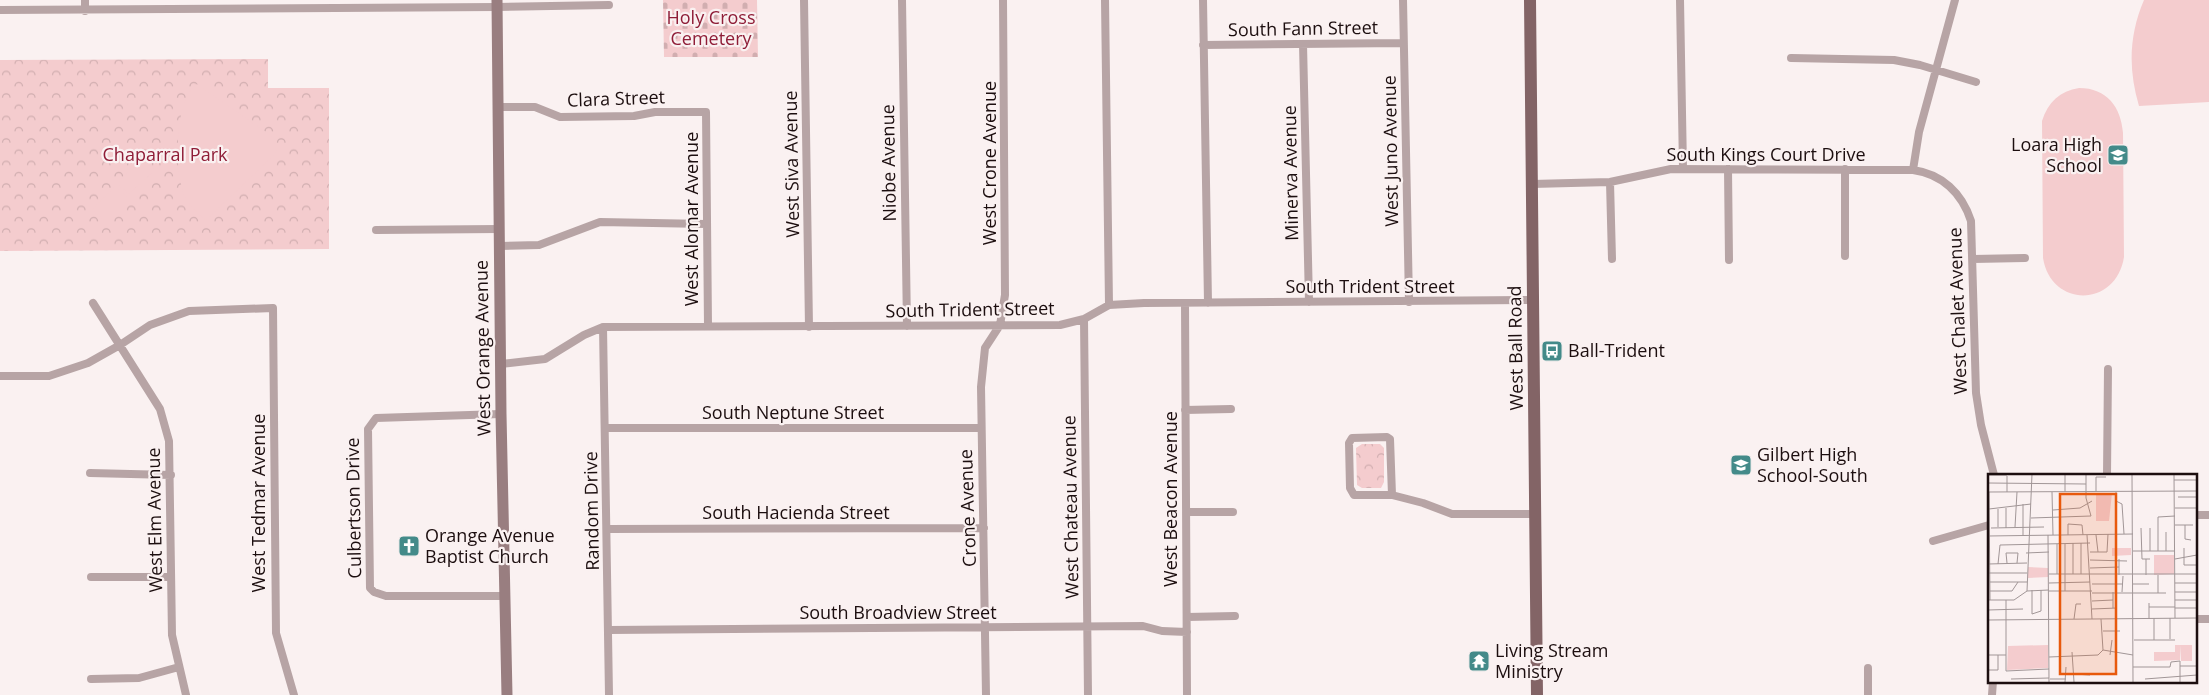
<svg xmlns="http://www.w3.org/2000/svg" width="2209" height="695" font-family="'Open Sans',sans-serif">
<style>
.cemetery{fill:url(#cemetery-stones)}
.park{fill:url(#park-crowns)}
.pitch{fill:#f4ccce}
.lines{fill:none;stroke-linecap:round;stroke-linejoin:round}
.street{stroke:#b7a4a5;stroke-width:8}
.secondary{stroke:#997e80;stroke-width:11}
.primary{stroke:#836466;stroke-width:12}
.labels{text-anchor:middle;stroke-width:4.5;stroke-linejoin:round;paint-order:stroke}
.park-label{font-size:18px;fill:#8f1d37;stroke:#faf1f1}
.street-label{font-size:18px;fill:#1c0e0f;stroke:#faf1f1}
.poi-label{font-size:18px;fill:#1c0e0f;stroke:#faf1f1;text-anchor:start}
.inset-road{fill:none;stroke:#a19697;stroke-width:1}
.view{fill:#e8590c;fill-opacity:0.15;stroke:#e8590c;stroke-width:2.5}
.inset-edge{fill:none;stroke:#1c0e0f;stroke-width:2.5}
</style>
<defs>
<pattern id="cemetery-stones" width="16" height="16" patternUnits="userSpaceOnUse" patternTransform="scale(1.25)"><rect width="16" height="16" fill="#f4ccce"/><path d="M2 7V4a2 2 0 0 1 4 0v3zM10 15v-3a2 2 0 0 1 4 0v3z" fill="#d1aeb0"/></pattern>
<pattern id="park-crowns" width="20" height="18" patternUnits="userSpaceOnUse" patternTransform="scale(1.25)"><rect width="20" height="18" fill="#f4ccce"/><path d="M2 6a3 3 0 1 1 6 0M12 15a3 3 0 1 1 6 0" fill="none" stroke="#d1aeb0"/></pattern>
</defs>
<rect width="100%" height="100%" fill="#faf1f1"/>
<path class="cemetery" d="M663,0H757L758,57H664Z"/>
<path class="park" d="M268,59V88H329V249L0,251V60Z
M1362,444H1380L1384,448V482L1381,488H1362L1357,485L1356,448Z"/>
<path class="pitch" d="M2144,0H2209V102L2139,106C2128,69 2129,35 2144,0Z
M197,84L273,137L277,143V150L273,156L206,220C198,214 190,207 185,197C174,174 174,99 197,84Z
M2079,88C2107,88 2121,107 2123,133L2124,257C2116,308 2051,308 2043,258L2042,121C2048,102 2060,91 2079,88Z
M140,159L155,170L129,194L117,184Z
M115,186L127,197L104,220L92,210Z"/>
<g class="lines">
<path class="street" d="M85,0V11
M804,0L809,327
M902,0L907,326
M1105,0L1109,305
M1203,0L1208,303
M1403,0L1409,302
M1680,0L1683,168
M1955,0L1919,132L1913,170C1942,174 1962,193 1971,221L1976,393L1981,425L1994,475
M0,10L497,7L609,5
M1303,44L1309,302
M1203,45L1403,43
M1791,58L1894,60L1920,65L1976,82
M498,107H535L560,117L634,116L655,112H706L708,326
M1728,169L1729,260
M1845,169V256
M1610,182L1612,259
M1532,184L1610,182L1671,169L1913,170
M376,230L499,229
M500,246L539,245L600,222L706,224
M1973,259L2025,258
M93,303L160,409L169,441L172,635L186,695
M1185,303L1187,695
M1084,319L1088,695
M603,327L609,695
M501,364L545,359L584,335L603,327L1060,325L1084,319L1109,305L1144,303L1533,300
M0,376H49L88,363L120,345L150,325L189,311L273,308L276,633L294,695
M1185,410L1231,409
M501,414L376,418L368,429L370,588L374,592L386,596H505
M606,428H981
M90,473L171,475
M2107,475L2108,369
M1392,495L1390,439L1387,437L1352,438L1349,443L1350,488L1354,495H1392L1423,503L1452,514H1535
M1186,512H1233
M2195,515H2209
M608,529L984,528
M1933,541L1989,525
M91,577H171
M1187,617L1235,616
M2195,619H2209
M609,630L1143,626L1162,631L1187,632
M1868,668V695
M91,679L139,678L179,667
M986,695L981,387L985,348L1000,325L1005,295L1003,0
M1992,695L1993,681"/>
<path class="secondary" d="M497,0L501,414L507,695"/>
<path class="primary" d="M1530,0L1537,695"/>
</g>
<defs>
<g id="school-square" transform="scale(1.125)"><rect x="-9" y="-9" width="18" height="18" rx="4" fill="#438a89" stroke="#faf1f1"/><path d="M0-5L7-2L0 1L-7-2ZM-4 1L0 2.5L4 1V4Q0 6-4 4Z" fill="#fff"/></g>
<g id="bus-square" transform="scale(1.125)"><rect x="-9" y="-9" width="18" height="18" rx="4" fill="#438a89" stroke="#faf1f1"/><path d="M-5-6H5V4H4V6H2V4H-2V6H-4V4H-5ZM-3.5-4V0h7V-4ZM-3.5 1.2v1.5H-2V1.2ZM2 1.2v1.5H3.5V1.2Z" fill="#fff"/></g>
<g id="church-square" transform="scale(1.125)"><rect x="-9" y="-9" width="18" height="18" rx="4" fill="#438a89" stroke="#faf1f1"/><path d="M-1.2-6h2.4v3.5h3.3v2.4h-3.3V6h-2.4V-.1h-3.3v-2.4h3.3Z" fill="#fff"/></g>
<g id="temple-square" transform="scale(1.125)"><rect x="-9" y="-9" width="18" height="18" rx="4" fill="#438a89" stroke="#faf1f1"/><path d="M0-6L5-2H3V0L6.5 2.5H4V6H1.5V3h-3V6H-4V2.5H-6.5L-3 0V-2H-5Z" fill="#fff"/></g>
</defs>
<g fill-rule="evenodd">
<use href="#school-square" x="2118" y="155"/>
<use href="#bus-square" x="1552" y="351"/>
<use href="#school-square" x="1741" y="465"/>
<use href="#church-square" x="409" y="546"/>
<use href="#temple-square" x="1479" y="661"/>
</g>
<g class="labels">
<g class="park-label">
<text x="711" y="24">Holy Cross<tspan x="711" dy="21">Cemetery</tspan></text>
<text x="165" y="161">Chaparral Park</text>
</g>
<g class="street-label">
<text transform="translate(1303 29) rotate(-1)" y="6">South Fann Street</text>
<text transform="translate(616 99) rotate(-2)" y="6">Clara Street</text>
<text transform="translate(1391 151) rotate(-91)" y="6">West Juno Avenue</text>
<text x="1766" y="161">South Kings Court Drive</text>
<text transform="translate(889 163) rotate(-91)" y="6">Niobe Avenue</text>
<text transform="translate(990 163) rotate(-90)" y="6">West Crone Avenue</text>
<text transform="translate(792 164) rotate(-91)" y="6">West Siva Avenue</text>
<text transform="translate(1291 173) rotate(-91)" y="6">Minerva Avenue</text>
<text transform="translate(692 219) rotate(-90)" y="6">West Alomar Avenue</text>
<text x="1370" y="293">South Trident Street</text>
<text transform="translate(970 310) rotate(-1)" y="6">South Trident Street</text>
<text transform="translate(1958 311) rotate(-92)" y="6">West Chalet Avenue</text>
<text transform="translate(483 348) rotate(-91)" y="6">West Orange Avenue</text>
<text transform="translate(1516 348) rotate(-91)" y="6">West Ball Road</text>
<text x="793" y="419">South Neptune Street</text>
<text transform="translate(1171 499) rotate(-90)" y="6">West Beacon Avenue</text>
<text transform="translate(259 503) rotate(-90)" y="6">West Tedmar Avenue</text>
<text transform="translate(1071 507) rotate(-91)" y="6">West Chateau Avenue</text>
<text transform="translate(354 508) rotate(-91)" y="6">Culbertson Drive</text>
<text transform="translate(968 508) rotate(-92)" y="6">Crone Avenue</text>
<text transform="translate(592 511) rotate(-91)" y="6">Random Drive</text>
<text x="796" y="519">South Hacienda Street</text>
<text transform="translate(155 520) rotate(-91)" y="6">West Elm Avenue</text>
<text x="898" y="619">South Broadview Street</text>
</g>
<g class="poi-label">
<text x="2102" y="151" text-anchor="end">Loara High<tspan x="2102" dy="21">School</tspan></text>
<text x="1568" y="357">Ball-Trident</text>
<text x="1757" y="461">Gilbert High<tspan x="1757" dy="21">School-South</tspan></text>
<text x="425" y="542">Orange Avenue<tspan x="425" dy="21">Baptist Church</tspan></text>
<text x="1495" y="657">Living Stream<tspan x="1495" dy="21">Ministry</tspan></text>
</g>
</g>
<g transform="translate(1988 474)">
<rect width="209" height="209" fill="#faf1f1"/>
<path d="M124,74H143V81L124,82Z" fill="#f4ccce"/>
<path d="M108,19H124L121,47H108ZM166,81H186V100L166,101ZM40,93L60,94V103L40,104ZM60,171V194L19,196L20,172ZM187,171H192V186L166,187V178H187Z" fill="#f4ccce"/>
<path d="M192,171H204V187H193Z" fill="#f4ccce"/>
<path class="inset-road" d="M77,0V18M144,0L145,208M186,0L187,144M0,1H19M186,6H209M0,9L98,10M0,18L209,17M1,18L2,126M19,18V2M64,18L65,61M108,18V3H118M128,18V70M190,23H209M128,27L134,30L136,60M35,30V61M18,34V54M187,34H209M1,35L43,30M10,35V53M65,36L92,34L104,27M43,44L103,42L98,24V0M187,51H205M197,51V65L203,66M27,53L29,18M3,54L56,53M153,54L154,85H162M162,54V77M178,58V77M60,61L61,208M80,61V50L94,51L95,61M99,61L104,145M108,61L110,78M0,62L145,60M85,69V100M93,69V100M69,70V100M196,74V91H209M145,77H187M170,77V43L187,42M102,78H119L120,60M38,79L61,78M158,85V101M187,85L209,81M102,86L139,87M19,89L18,79H30L29,89M0,90L39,89M10,90L12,71L102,69M102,94L131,93M0,99H39M61,100H209M131,101V85M170,101V119M2,108H39M61,109L102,108M187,109H209M104,110H134M145,110H161M44,116V140M2,117H24L30,108M39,117L44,0M39,117L61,116M61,117H104M77,117V70M125,118V134M134,118L135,102M187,118H209M104,119H178M1,126H26L39,117M18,126V197L61,195M187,126H209M104,127L125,126M161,133H187M187,134H209M104,135L129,134M0,136L35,135M44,140L53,137V116M182,144V165M86,145L88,130H93M113,145L115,176M161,145V129M0,146L209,144M115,157H132M146,166H187M166,166V144M84,178L86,208M0,181H18M122,181L124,166M61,183L110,181L115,176L145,181M192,187V208M192,192H209M145,193H182L183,188L192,187M0,196H10V181M86,200L102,201M23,205L61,204M62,205H78M157,205L209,201M77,208L78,193"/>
<path class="view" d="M72,20H128V200H72Z"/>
<rect width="209" height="209" class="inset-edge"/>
</g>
</svg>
